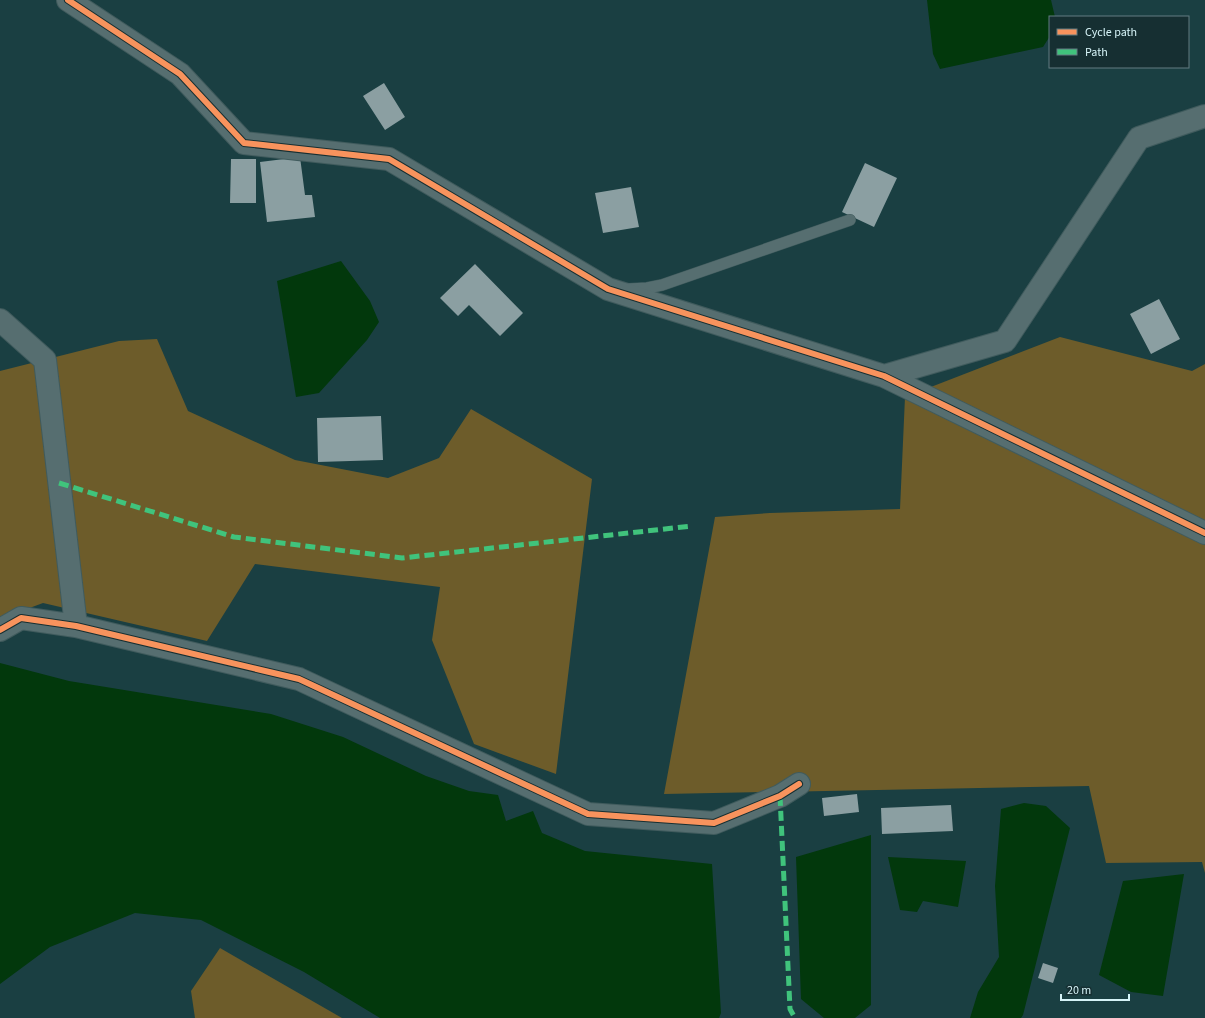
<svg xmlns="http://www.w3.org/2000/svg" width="1205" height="1018" font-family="'Source Sans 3',sans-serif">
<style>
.green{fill:#6d5c2a}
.water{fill:#02380c}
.building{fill:#8b9fa2}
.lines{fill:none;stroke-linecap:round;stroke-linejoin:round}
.service-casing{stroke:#405b5d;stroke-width:12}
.minor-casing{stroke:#405b5d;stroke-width:24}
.service{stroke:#566e70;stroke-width:11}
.minor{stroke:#566e70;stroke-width:22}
.quiet{stroke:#40c37c;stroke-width:5;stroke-dasharray:10 5;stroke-linecap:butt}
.cycleway-casing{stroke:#162f32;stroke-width:8}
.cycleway{stroke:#f8935d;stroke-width:6}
</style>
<rect width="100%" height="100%" fill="#1a3f42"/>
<path class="green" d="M1060,337L1192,371L1205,364V873L1202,862L1106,863L1089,786L664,794L715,517L770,513L900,509L905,397Z
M157,339L188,411L295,460L388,478L439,458L471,409L592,479L556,774L474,744L432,640L440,587L255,564L207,641L43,603L0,619V371L119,341Z
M220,948L342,1018H195L191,991Z"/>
<path class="water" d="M927,0H1051L1055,17H1050V36L1043,47L940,69L933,54Z
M341,261L370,301L379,322L367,340L319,393L296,397L277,281Z
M0,663L69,681L271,714L343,737L426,776L469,791L498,795L506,821L533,811L542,833L585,851L712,864L721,1013L719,1018H380L304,972L201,920L135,913L50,947L0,984Z
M1024,803L1046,806L1070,828L1023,1015L1021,1018H970L978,992L999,957L995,886L1001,809Z
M871,835V1005L855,1018H824L801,999L796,857Z
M888,857L966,861L958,907L923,901L917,912L900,910Z
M1184,874L1163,996L1131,992L1099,975L1123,881Z"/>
<path class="building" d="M384,83L405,117L385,130L363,96Z
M300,157L305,195H312L315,217L267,222L260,162Z
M231,159H256V203H230Z
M865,163L897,178L874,227L842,212Z
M631,187L639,227L603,233L595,193Z
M475,264L523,313L500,336L469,305L458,316L440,298Z
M1159,299L1180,339L1151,354L1130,314Z
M381,416L383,460L318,462L317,418Z
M857,794L859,812L824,816L822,798Z
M951,805L953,831L882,834L881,808Z
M1043,963L1058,968L1053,983L1038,978Z"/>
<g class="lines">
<g class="service-casing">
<path id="service" d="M628,289L647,288L662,285L850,220"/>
</g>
<g class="minor-casing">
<path id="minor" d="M68,0L180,74L244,143L389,159L608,289L884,376L1205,533
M0,320L45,360L76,626
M884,376L1005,341L1139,138L1205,116
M0,630L21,618L76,626L299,679L588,814L714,823L780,796L799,784"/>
</g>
<use href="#service" class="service"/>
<use href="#minor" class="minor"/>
<path class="quiet" d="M59,483L234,537L402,558L692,526
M780,796L790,1009L795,1018"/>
<g class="cycleway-casing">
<path id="cycleway" d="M68,0L180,74L244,143L389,159L608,289L884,376L1205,533
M0,630L21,618L76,626L299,679L588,814L714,823L780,796L799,784"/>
</g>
<use href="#cycleway" class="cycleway"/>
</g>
<rect x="1049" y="16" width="140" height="52" fill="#162f32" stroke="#627d81"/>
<rect x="1057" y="29" width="20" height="6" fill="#f8935d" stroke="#627d81"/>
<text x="1085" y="36" font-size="12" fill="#d5f3f7">Cycle path</text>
<rect x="1057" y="49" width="20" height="6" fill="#40c37c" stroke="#627d81"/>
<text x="1085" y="56" font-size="12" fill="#d5f3f7">Path</text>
<path d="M1061 994v6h68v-6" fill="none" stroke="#d5f3f7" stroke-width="2"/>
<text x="1067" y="994" font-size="12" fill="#d5f3f7" stroke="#162f32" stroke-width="3" paint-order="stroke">20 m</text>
</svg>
